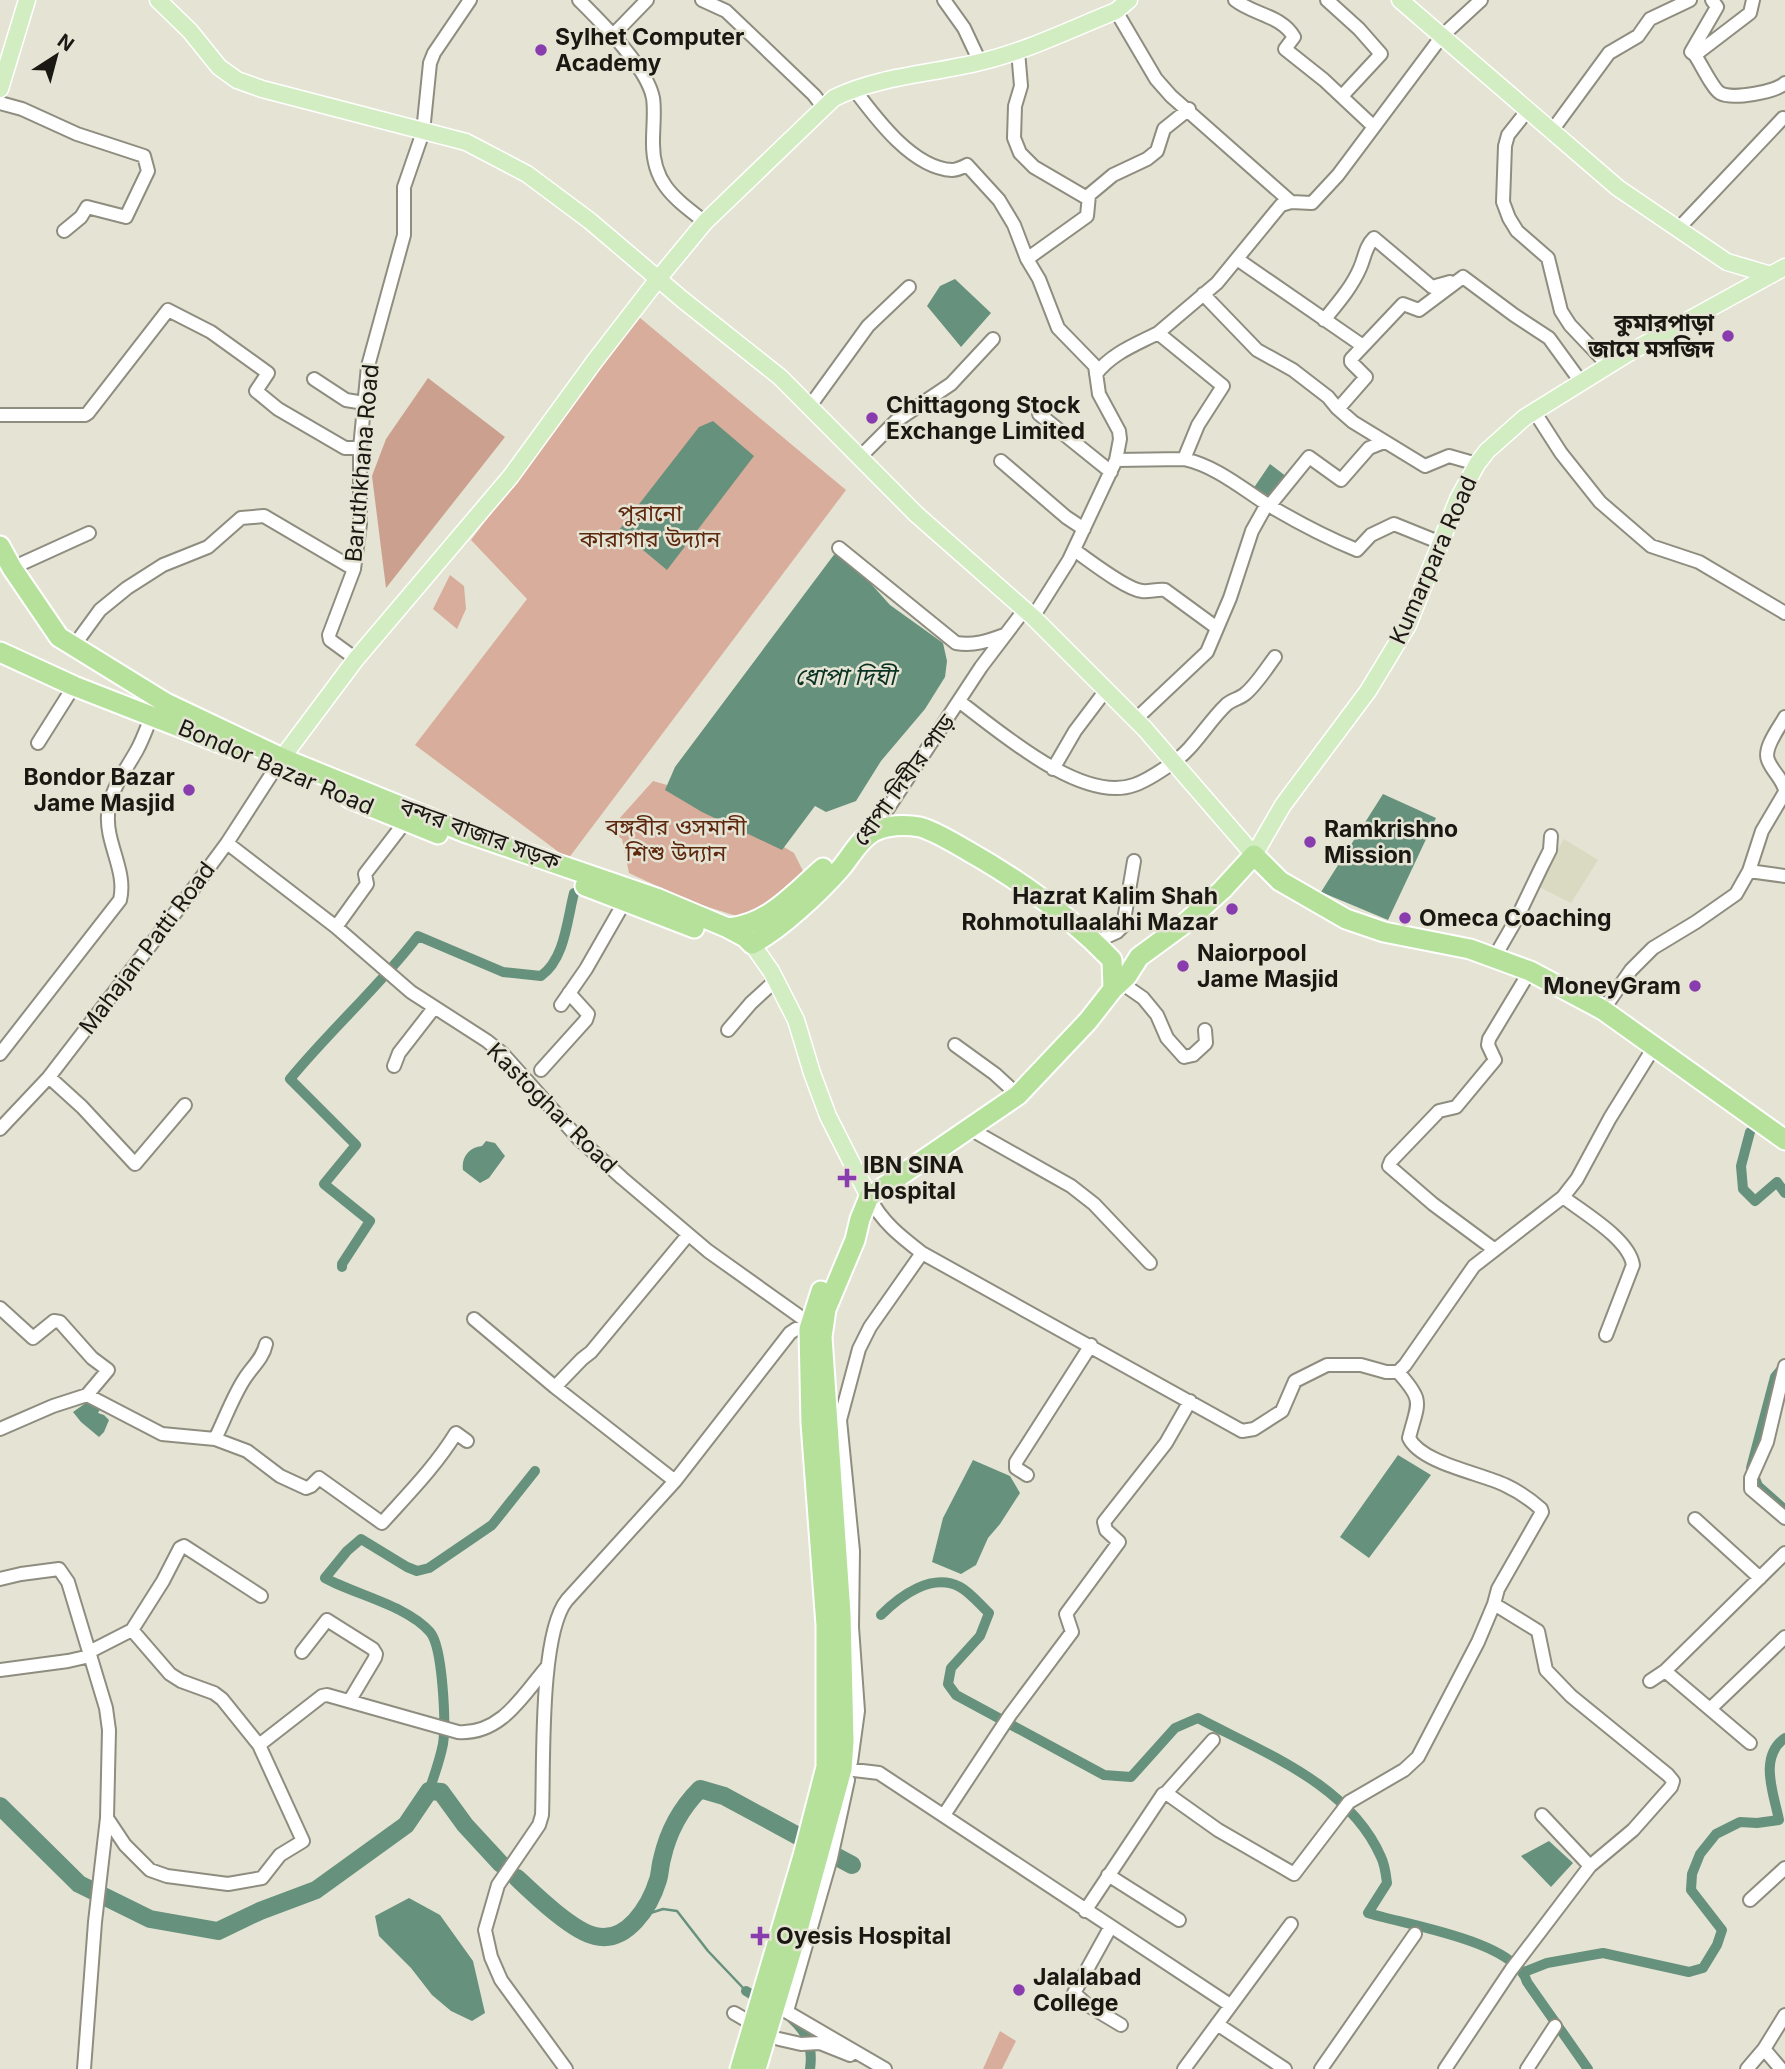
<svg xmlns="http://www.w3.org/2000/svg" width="1785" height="2069" font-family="Inter,'Noto Sans Bengali',sans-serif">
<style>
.built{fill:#dad9c1}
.green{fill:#d8ad9b}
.forest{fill:#cba08f}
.water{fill:#66917d}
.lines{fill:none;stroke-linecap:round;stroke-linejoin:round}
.stream{stroke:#66917d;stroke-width:2.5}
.canal{stroke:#66917d;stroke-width:10}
.river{stroke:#66917d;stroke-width:18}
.minor-casing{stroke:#8e8d7f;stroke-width:16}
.major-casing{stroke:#fff;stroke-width:19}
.highway-casing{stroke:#fff;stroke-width:23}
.minor{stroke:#fff;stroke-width:12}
.major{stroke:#d3edc3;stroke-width:16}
.highway{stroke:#b5e19b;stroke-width:19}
.poi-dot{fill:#883cad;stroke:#e5e4d4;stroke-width:2.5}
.labels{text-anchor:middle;stroke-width:5;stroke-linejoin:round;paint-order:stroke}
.poi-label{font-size:23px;font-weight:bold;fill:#191813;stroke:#e5e4d4;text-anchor:start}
.street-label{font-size:23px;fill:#191813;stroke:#e5e4d4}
.park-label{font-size:23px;fill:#5e280f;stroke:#e5e4d4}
.water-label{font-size:24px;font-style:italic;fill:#093122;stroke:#e5e4d4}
</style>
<rect width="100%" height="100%" fill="#e5e4d4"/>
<path class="built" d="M1564,839L1598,860L1571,903L1537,886Z"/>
<path class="green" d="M639,317L846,490L568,859L415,745L527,599L471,540Z
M450,575L464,586L466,609L457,629L433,609Z
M653,781L692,792L794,853L805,875L746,919L689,901L629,873L622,839L609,830Z
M1000,2031L1016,2041L1002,2069H983Z"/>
<path class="forest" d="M428,378L505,437L386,588L372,476L386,439Z"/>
<path class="water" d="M955,279L991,313L961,347L927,306L940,286Z
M713,421L754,456L667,570L619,530L699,427Z
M1270,464L1287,477L1270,499L1253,489Z
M839,548L890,605L943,643L947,661L945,677L925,709L881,761L856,801L826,812L815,806L782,850L702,812L665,790L675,767Z
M1383,794L1436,818L1388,920L1321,892Z
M486,1141L495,1143L505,1156L489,1178L480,1183L463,1170C461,1158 469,1147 482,1146Z
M90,1400L101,1408L98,1413L104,1415L109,1420L104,1432L99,1437L81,1422L73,1412Z
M1398,1455L1431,1475L1369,1558L1340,1537Z
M973,1460L1010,1476L1020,1493L1000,1524L988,1538L976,1565L961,1574L932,1562L943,1518Z
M1549,1841L1573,1863L1551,1887L1521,1856Z
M409,1898L440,1915L473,1961L485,2013L472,2021L451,2011L432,1995L411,1968L379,1936L375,1916Z"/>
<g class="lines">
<path class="stream" d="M638,1917L663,1909L677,1911L708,1951L746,1991"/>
<path class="canal" d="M1750,1132L1741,1166L1743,1189L1755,1201L1777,1182L1785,1193
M342,1267V1264L370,1221L324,1184L356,1145L290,1079C331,1029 379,987 418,936L503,972L541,976C565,959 567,920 574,893
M1785,1365L1775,1377L1751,1468L1758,1486L1785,1510
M881,1615C900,1596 932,1572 960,1587C971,1593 980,1605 989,1613L980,1636L951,1668L948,1684L956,1695L1104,1775L1131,1777L1175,1728L1198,1718C1264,1753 1349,1784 1381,1857C1385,1865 1386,1875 1387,1883L1368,1913C1406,1925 1515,1941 1527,1982L1588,2069
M429,1791C434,1776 440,1760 443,1744C446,1724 443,1647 430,1632C406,1605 356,1595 325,1578L347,1551L361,1539L407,1567L417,1571L429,1568L492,1525L535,1471
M1524,1972L1547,1963L1603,1953L1689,1972L1703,1968L1717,1945L1722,1930L1691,1890L1692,1874L1700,1854L1716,1834L1740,1822L1757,1823L1779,1820C1774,1794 1758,1757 1785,1738
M746,1991L751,1994
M792,2019C808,2033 813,2048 810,2069"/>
<path class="river" d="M0,1806L79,1884L150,1919L218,1931L260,1911L316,1890L406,1825L429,1791L441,1792L465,1825L501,1864
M837,1857L852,1865
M517,1878C534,1894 572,1931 595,1936C627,1944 650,1906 658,1880C660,1874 660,1866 662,1859C668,1832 681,1808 700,1789L724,1796L798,1836"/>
<g class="minor-casing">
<path id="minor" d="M579,0C601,22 647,67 653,98C655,111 653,127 653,141C652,183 674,198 705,222
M702,0L726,11L814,95L824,108
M944,0L964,28L980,62
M1235,0C1254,15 1281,15 1294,37L1285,49L1324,80L1373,126
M1327,0L1359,29L1381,54L1342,96
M1712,0L1717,7L1691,52L1695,55L1750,13L1753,0
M1116,11L1156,79L1171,96L1291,202
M613,35L647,0
M1018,51L1021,86L1015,106L1014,138L1020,153L1034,167L1087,198
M1695,55C1701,64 1713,89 1720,93C1732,100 1776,92 1785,83
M854,89C875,117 912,168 952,170C957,170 963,167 967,165L999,200L1014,225L1027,259L1039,279L1058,328L1095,366L1099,394L1119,431L1120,439L1116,460
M0,103L22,109L77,134L144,156L148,171L126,217L87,207L81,217L64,231
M1527,111L1508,135L1505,146L1503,202L1509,218L1517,231L1548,258L1561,311L1570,325L1608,365
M1551,132L1609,53L1638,36L1650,19L1690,0
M1678,229L1783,118
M1027,259L1087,216L1089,195L1113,175L1147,159L1157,151L1164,129L1189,109
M1237,259L1363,346
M1203,294L1257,350L1293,370L1328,397L1337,408L1353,422L1425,466L1449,456L1477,464
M1324,320C1337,304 1352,287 1360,268C1365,257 1365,247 1374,238L1432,287L1450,282
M1096,374C1112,353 1135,345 1158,333
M314,379L346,400L364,403
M810,406L868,326L909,287
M1338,409L1366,377L1351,362V359L1403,304L1419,310L1463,277L1514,315L1549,338L1581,382
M1534,411L1561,453L1600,502L1651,546L1699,562L1785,613
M1039,414L1111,472
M0,415H85L88,413L168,310L211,332L268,373L256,391L278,409L345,448H360
M859,458L896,421L951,384L993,339
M1184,459C1215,466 1239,486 1265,503C1295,521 1325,537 1357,550L1371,535L1394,524L1441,543
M1001,461L1066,517L1084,529
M1270,505L1309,457L1341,480L1369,448L1384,442
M839,548L956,643C974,646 988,641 1004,635
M1074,550C1089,560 1125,589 1142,591C1149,592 1157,589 1165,590L1217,628
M12,568L89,533
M1033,617L1069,560L1116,460L1184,459L1198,425L1223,386L1158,333L1217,283L1281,205L1291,202L1312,203L1338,175L1442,36L1481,0
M73,647L100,610L127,588L163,565L208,547L241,518L264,516L354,569
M356,659L330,640L329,635L354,569L360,524V448L368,366L404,235V187L423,132L430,63L434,53L470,0
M960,702C999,731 1082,804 1134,785C1146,781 1161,771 1171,764C1194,749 1207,723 1226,705C1231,700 1239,699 1245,694C1256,685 1266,669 1275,657
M1785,717C1779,728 1763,748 1768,760C1772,771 1782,778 1785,790
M1136,719L1207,652L1230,598L1252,531L1267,504
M38,743L74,686
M1053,769L1075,731L1106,690
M873,831L981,667L1025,609
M227,843L336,927L411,992L487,1041L503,1054L578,1138L622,1178L708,1251L809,1323
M1749,871L1785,876
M336,927L367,884L365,874L405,822
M1095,942L1117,932L1123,926L1134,861
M1494,958L1517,918L1541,868L1550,850L1551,836
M1120,982L1143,998L1157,1015L1167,1038L1184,1057L1193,1055L1206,1043L1205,1030
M561,1005L586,969L625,901
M1603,1010L1631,970L1653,948L1696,922L1736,894L1749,871L1762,831L1785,792
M728,1030L751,1003L776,980
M955,1045L995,1074L1018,1095
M0,1054L120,900C127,871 106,844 108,815C109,791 126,770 137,750C143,739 147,727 152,715
M394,1066L399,1053L434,1008
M541,1070L586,1020L588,1014L569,993
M49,1077L82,1107L135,1164L185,1105
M0,1129L49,1077L182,904L227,843L282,758
M970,1129L1071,1186L1094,1204L1150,1263
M869,1197C882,1222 900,1236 922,1253L1242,1431L1254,1429L1282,1411L1295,1381L1327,1365H1361L1386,1372H1398L1405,1365L1474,1266L1563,1197L1577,1179L1610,1118L1654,1047
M1563,1197C1584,1213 1629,1239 1633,1265L1606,1335
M1495,1250L1433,1204L1389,1166L1391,1161L1439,1111L1456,1107L1495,1060L1488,1045L1489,1039L1530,971
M0,1308L33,1338L54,1321L60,1322L92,1358L108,1370L87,1395
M474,1319L555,1387L675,1481
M1785,1366L1767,1442L1751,1478V1489L1785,1518
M1398,1372C1425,1402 1418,1402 1409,1438C1421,1463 1480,1473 1505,1485C1518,1491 1530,1499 1541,1509L1542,1512L1498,1589L1494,1604L1538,1631L1546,1670L1571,1696L1668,1775L1673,1781L1671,1787L1633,1830L1590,1866L1511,1970L1445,2069
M555,1387L582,1359L591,1352L688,1235
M0,1429L53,1406L87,1395L162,1434L215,1439L247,1451L280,1476L306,1488L311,1486L319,1478L382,1523C408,1494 435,1467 456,1433L467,1441
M215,1439C225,1419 233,1396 245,1378C253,1366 263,1358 266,1344
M1027,1475L1016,1468V1462L1091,1345
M1695,1519L1760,1578
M0,1579L21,1574L59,1569L68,1582L106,1708L109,1730L107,1818L95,1922L84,2069
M132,1630L163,1581L180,1548L184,1546L261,1596
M89,1652L132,1630L170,1674L181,1681L214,1693L222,1699L259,1745L322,1696L327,1695L458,1732C500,1735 522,1697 546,1668
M302,1652L327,1620L373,1649L376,1654L375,1658L350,1700
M0,1670L68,1661L90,1656
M1665,1671L1750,1743
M1650,1681L1665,1671L1785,1553
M1710,1709L1785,1637
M851,1762L858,1711L852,1627L853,1551L840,1420L859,1349L870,1327L922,1253
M837,1768L879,1773L1230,2005
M1166,1793L1218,1830L1294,1874L1349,1802L1404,1770L1418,1757L1478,1642L1494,1604
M944,1815L1010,1715L1072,1632L1066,1614L1119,1542L1106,1530L1104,1522L1166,1443L1190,1401
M1542,1815L1590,1866
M107,1818L125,1845L150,1870L167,1876L228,1884L262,1878L280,1855L303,1841L259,1745
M1108,1875L1179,1920
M1750,1900L1785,1868
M1085,1911L1163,1794L1166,1793L1213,1740
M1110,1928L1074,1993L1086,2004L1121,2025
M782,2009L885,2069
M787,2011L831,1858L848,1780
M734,2013L746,2020
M1217,2024L1285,2069
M779,2039L801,2044L820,2043L850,2055
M1764,2049L1781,2069
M566,2069L501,1980L491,1957L485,1930L498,1885L539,1825L542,1815C544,1768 539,1634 567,1600L675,1481L790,1333L796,1329H809
M1184,2069L1291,1924
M1321,2069L1415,1934
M1527,2069L1555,2026
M1747,2069L1764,2049L1785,2015"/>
</g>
<g class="major-casing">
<path id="major" d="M158,0L190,31L219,67L237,80L262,89L466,142L527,174L590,221L683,300L780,377L916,514L1033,617L1145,729L1254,855L1283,805L1368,691L1408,625L1458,499L1477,464L1487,451L1524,418L1627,354L1785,267
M1400,0L1618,188L1727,262L1771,275
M0,89L27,0
M282,758L356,659L511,476L594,362L658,279L705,222L834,98C879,76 931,74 980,62C1027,51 1071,29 1116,11L1129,0
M752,933V944L771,971L796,1020L812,1073L828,1116L869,1197"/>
</g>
<g class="highway-casing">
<path id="highway" d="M0,546L12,568L59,637L166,703L282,758L464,832L659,899L728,928L745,937L752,944
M0,652L74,686L238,750
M349,798L438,834
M585,886L694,928
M728,928C769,924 793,894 823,868
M752,944C780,930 820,892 841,868C851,856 859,840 873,832C886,825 905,824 920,827C937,832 952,842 968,851C1021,881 1069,915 1112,960L1113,989
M740,2069L803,1856L826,1767V1625L811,1423L809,1329L821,1291
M756,2069L799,1926L842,1769L844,1742L841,1614L822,1337L826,1309L855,1240L860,1219L869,1197L1018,1095L1088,1021L1113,989L1127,976L1139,957L1184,924L1222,890L1254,855L1280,881L1346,919L1384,932L1470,949L1530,971L1603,1010L1785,1140"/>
</g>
<use href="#minor" class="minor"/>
<use href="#major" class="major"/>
<use href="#highway" class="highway"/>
</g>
<g class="poi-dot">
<circle cx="541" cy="50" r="7"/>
<circle cx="1728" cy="336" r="7"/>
<circle cx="872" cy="418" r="7"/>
<circle cx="189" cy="790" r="7"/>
<circle cx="1310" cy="842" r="7"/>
<circle cx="1232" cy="909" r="7"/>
<circle cx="1405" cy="918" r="7"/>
<circle cx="1183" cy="966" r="7"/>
<circle cx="1695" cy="986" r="7"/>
<path d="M843.5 1167.5h7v7h7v7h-7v7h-7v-7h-7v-7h7z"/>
<path d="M756.5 1925.5h7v7h7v7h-7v7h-7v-7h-7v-7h7z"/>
<circle cx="1019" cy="1990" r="7"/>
</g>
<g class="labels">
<g class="poi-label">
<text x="555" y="45">Sylhet Computer<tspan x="555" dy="26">Academy</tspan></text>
<text x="1714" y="331" text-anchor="end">কুমারপাড়া<tspan x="1714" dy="26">জামে মসজিদ</tspan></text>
<text x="886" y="413">Chittagong Stock<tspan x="886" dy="26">Exchange Limited</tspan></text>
<text x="175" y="785" text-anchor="end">Bondor Bazar<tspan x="175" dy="26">Jame Masjid</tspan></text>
<text x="1324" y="837">Ramkrishno<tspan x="1324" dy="26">Mission</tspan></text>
<text x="1218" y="904" text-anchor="end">Hazrat Kalim Shah<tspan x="1218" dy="26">Rohmotullaalahi Mazar</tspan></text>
<text x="1419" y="926">Omeca Coaching</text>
<text x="1197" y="961">Naiorpool<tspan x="1197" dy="26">Jame Masjid</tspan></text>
<text x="1681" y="994" text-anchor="end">MoneyGram</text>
<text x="863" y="1173">IBN SINA<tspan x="863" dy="26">Hospital</tspan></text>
<text x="776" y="1944">Oyesis Hospital</text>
<text x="1033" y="1985">Jalalabad<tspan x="1033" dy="26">College</tspan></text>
</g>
<g class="street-label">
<text transform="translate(362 463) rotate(-85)" y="8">Baruthkhana Road</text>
<text transform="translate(1433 560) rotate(-66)" y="8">Kumarpara Road</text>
<text transform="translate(276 767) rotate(23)" y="8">Bondor Bazar Road</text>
<text transform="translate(904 780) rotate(-54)" y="8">ধোপা দিঘীর পাড়</text>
<text transform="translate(480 834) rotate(20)" y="8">বন্দর বাজার সড়ক</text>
<text transform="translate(147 948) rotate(-53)" y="8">Mahajan Patti Road</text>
<text transform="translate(552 1108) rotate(45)" y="8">Kastoghar Road</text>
</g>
<g class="park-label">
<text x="650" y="521">পুরানো<tspan x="650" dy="26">কারাগার উদ্যান</tspan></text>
<text x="676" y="835">বঙ্গবীর ওসমানী<tspan x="676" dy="26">শিশু উদ্যান</tspan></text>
</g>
<g class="water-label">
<text x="845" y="685">ধোপা দিঘী</text>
</g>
</g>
<g transform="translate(56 56) rotate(36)" stroke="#e5e4d4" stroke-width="5" paint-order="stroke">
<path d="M0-5L12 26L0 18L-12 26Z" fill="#191813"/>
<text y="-10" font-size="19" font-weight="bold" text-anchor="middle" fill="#191813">N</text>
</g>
</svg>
